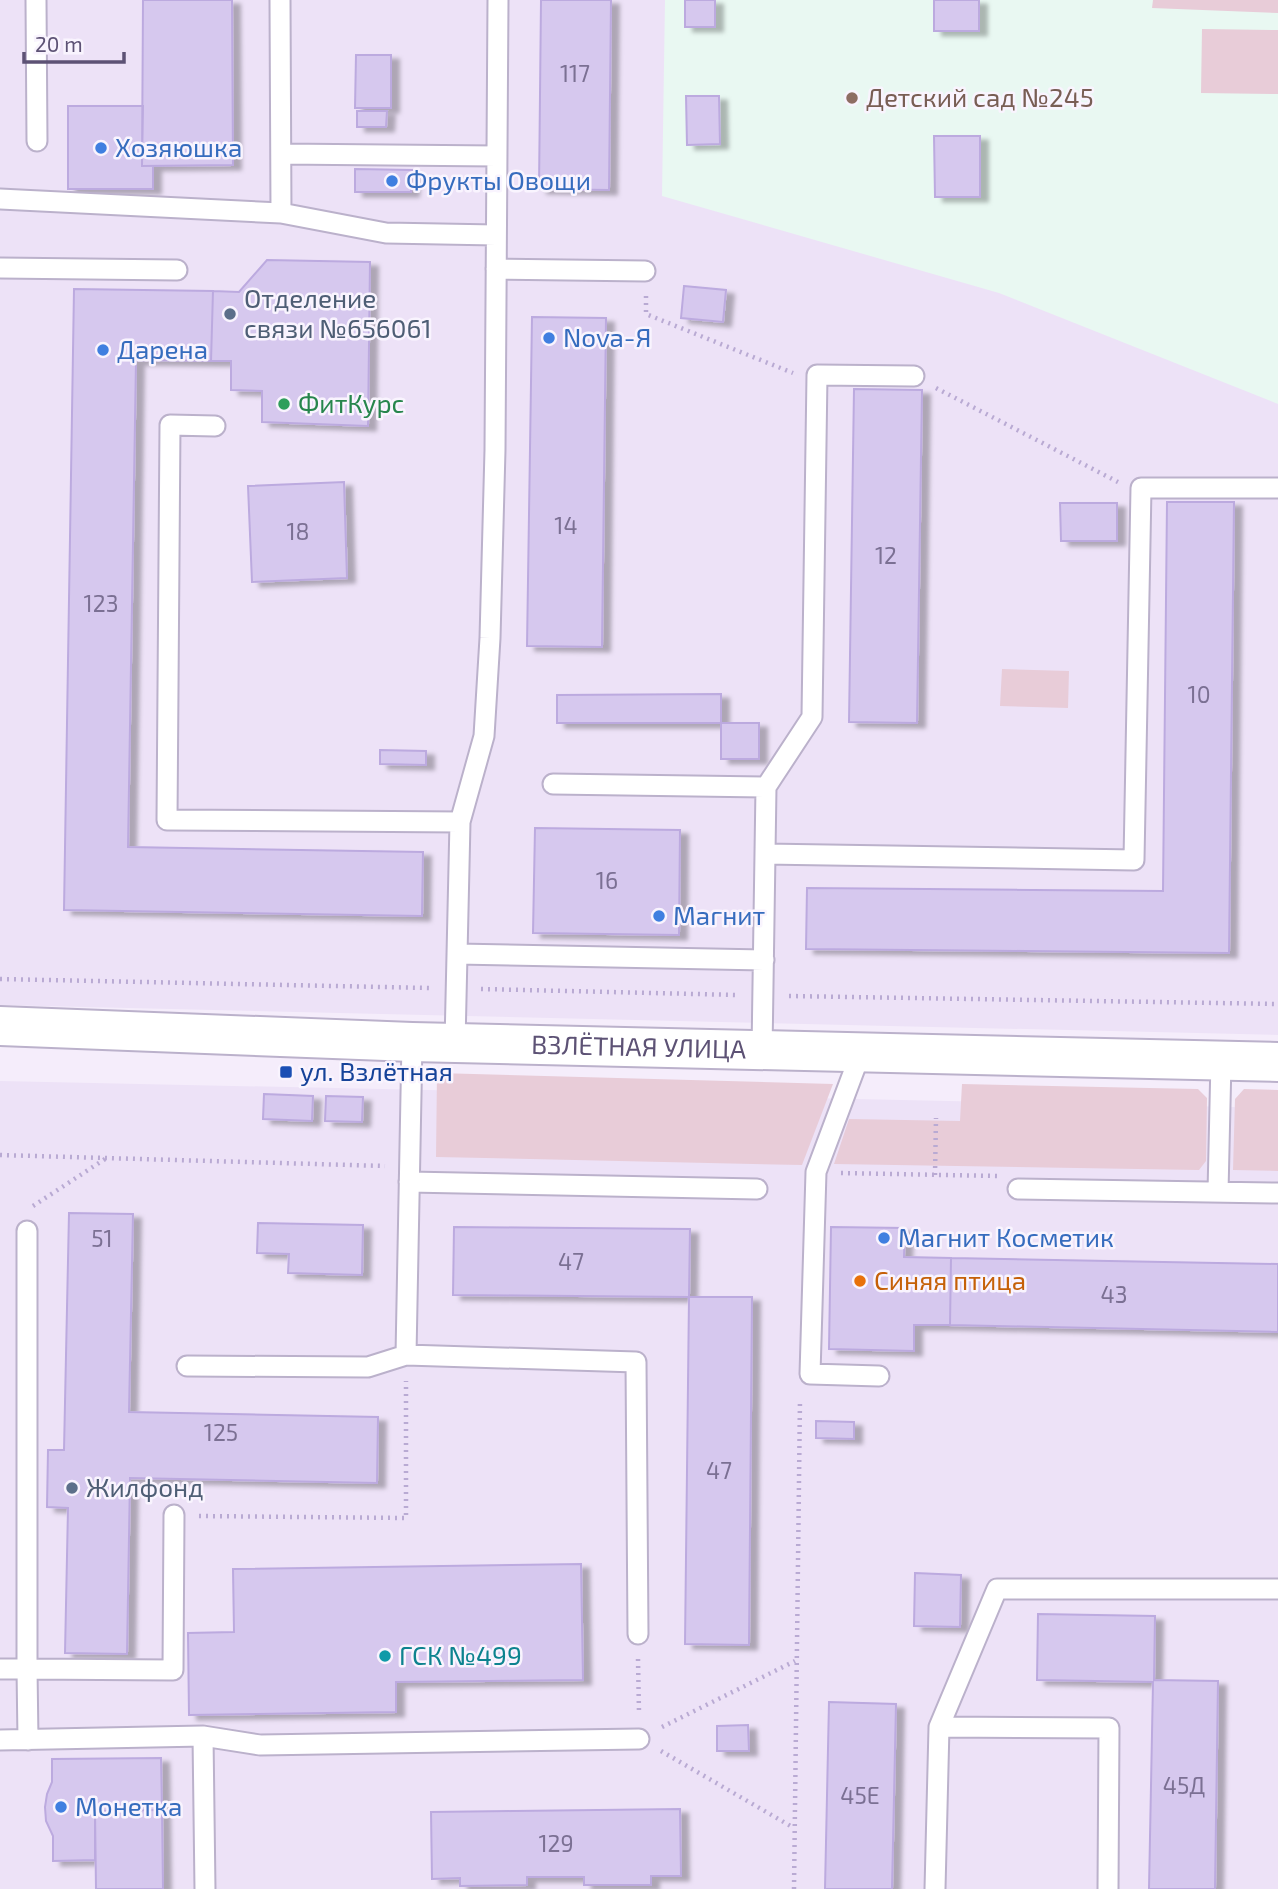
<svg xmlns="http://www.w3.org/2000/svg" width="1278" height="1889" font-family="'Exo 2',sans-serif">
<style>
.residential{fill:#ede2f7}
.education{fill:#e9f8f2}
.green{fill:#e8ccd8}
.building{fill:#d6c8ee;stroke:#bcaadf;stroke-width:2;filter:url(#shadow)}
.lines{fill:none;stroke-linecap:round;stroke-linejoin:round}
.service-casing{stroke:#bbb1cb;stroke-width:23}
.minor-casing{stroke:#bbb1cb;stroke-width:42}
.path{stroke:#b9aad3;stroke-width:4.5;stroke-dasharray:2 5;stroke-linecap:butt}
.service{stroke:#fff;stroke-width:19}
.minor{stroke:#fff;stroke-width:38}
.education-dot{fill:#8d6e63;stroke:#f9f4fe;stroke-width:2.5}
.shop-dot{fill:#3f7fe0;stroke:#f9f4fe;stroke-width:2.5}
.service-dot{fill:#5c6f8a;stroke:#f9f4fe;stroke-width:2.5}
.leisure-dot{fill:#2e9e5b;stroke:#f9f4fe;stroke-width:2.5}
.transit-dot{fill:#1a4fb4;stroke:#f9f4fe;stroke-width:2.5}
.food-dot{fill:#e8710a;stroke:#f9f4fe;stroke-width:2.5}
.culture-dot{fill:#0f9aa8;stroke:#f9f4fe;stroke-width:2.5}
.labels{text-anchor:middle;stroke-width:5;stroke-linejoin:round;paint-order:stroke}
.number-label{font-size:23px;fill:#7b7093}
.education-label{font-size:26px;fill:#785e54;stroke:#f9f4fe;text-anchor:start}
.shop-label{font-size:26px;fill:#366cbe;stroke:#f9f4fe;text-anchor:start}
.service-label{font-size:26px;fill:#4e5e75;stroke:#f9f4fe;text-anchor:start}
.leisure-label{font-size:26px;fill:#27864d;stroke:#f9f4fe;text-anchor:start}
.street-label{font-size:26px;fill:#5d5275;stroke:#f9f4fe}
.transit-label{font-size:26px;fill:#164399;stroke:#f9f4fe;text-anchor:start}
.food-label{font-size:26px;fill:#c56008;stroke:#f9f4fe;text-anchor:start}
.culture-label{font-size:26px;fill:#0d838f;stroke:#f9f4fe;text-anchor:start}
</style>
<defs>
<filter id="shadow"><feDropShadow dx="8" dy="4.5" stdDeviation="2" flood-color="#0004"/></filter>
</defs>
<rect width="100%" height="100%" fill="#f5edfb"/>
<path class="residential" d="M0,0H1278V1035L0,1005Z
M0,1081L1278,1108V1889H0Z"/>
<path class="education" d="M665,0H1278V404L999,293L662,196Z"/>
<path class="green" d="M1153,0H1278V13L1152,8Z
M1202,29L1278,30V94L1201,93Z
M1002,669L1069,671L1068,708L1000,706Z
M437,1073L833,1084L802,1165L436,1157Z
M962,1084L1198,1089L1207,1098L1206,1161L1199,1170L834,1164L849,1119L960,1121Z
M1244,1089L1278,1090V1171L1233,1170L1235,1099Z"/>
<path class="building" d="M143,0H232L233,165L142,166Z
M541,0H611L609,190L539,189Z
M685,0H715V27H685Z
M934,0H979V31H934Z
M356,55H391V108H355Z
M686,96H719L720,144L687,145Z
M68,106H143L142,166H153V189H68Z
M357,111H387L386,127H357Z
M934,136H980V197H935Z
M355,169L412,170L411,192H355Z
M267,260L370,262L368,426L262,422V391L231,390V361H211L213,291L239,292Z
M684,286L726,290L723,322L681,318Z
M74,289L213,291L211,361L136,360L128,847L423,852L422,916L64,910Z
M532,317L606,318L602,647L527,646Z
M854,389L922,390L917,723L849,722Z
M344,482L347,578L252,582L248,486Z
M1167,502H1234L1229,953L806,949L807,888L1163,891Z
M1060,503H1117V541H1061Z
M721,694V723H557V695Z
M721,723H759V759H721Z
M380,750L426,751V765L380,764Z
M535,828L680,830L679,935L533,933Z
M264,1094L313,1096L312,1121L263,1119Z
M326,1096L363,1097L362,1122L325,1121Z
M69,1213L133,1214L129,1412L378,1417L377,1483L130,1478L127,1654L65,1653L68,1508L47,1507L48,1450H64Z
M258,1223L363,1225L362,1275L288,1273L289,1254L257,1253Z
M454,1227L690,1229L689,1297L453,1295Z
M831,1227L905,1228L904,1257L951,1258L950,1325H914V1351L829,1349Z
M951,1258L1278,1264V1332L950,1325Z
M689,1297H752L749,1645L685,1644Z
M816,1421L854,1422V1439L816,1438Z
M581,1564L583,1680L396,1682V1712L189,1715L188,1633L234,1632L233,1569Z
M915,1573L961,1575L960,1627L914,1626Z
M1038,1614L1155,1616L1154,1680L1218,1681L1215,1889H1149L1153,1682L1037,1680Z
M829,1702L896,1704L892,1889H825Z
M748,1725L749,1751H717V1726Z
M161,1758L162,1810L95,1811V1860L53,1861V1836L46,1821L45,1807L47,1794L52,1782V1759Z
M680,1809L681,1876H651V1885H584V1877H527V1885L460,1886V1878L432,1879L431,1812Z
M162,1810L163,1889H96L95,1811Z"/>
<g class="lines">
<g class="service-casing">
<path id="service" d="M36,0L37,141
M280,0L281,213
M281,154L497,156
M0,199L281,213L386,233L496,235
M0,268L177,270
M496,269L645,271
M215,426L170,425L167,820L460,822
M553,784L766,787
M765,854L1134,860L1141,488H1278
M457,954L764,960
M412,1042L406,1355L636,1362L638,1634
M455,1043L460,822L484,736L490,638L495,450L498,0
M762,1051L766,787L812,717L817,375L914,376
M861,1052L816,1172L810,1374L879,1376
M409,1182L757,1189
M1018,1189L1278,1193
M1218,1192L1221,1061
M187,1366L368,1367L406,1355
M0,1669H27V1231
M203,1736L205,1889
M0,1740L203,1736L260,1745L639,1739
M28,1740L27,1669L173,1670L174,1515
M935,1889L939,1727
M1108,1889L1109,1728L939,1727L997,1589H1278"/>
</g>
<g class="minor-casing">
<g id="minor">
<path id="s1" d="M0,1026L412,1042L1278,1062"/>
</g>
</g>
<path class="path" d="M646,296V314L793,373
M936,388L1118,482
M0,979L430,988
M481,989L738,995
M789,996L1278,1004
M0,1155L385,1166
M841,1173L997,1176
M935,1175L936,1118
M33,1206L105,1159
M199,1516L406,1518V1381
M638,1659L639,1713
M662,1727L795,1661
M661,1751L794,1828
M794,1889L800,1399"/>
<use href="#service" class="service"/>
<use href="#minor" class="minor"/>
</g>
<circle class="education-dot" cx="852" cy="98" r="7"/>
<g class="shop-dot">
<circle cx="101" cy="148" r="7"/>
<circle cx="392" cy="181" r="7"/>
<circle cx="549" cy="338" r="7"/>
<circle cx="103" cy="350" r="7"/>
<circle cx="659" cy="916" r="7"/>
<circle cx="884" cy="1238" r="7"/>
<circle cx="61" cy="1807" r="7"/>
</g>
<g class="service-dot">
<circle cx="230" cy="314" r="7"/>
<circle cx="72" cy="1488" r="7"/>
</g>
<circle class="leisure-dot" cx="284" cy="404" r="7"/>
<rect class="transit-dot" x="279" y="1065" width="14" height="14" rx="3.5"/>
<circle class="food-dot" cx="860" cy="1281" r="7"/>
<circle class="culture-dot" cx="385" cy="1656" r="7"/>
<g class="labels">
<g class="number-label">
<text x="575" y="82">117</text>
<text x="566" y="534">14</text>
<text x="298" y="540">18</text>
<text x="886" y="564">12</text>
<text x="101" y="612">123</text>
<text x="1199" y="703">10</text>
<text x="607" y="889">16</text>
<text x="102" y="1247">51</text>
<text x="571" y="1270">47</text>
<text x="1114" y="1303">43</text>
<text x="221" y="1441">125</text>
<text x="719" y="1479">47</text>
<text x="1184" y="1794">45Д</text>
<text x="860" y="1804">45Е</text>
<text x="556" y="1852">129</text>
</g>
<g class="education-label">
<text x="866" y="107">Детский сад №245</text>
</g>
<g class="shop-label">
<text x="115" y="157">Хозяюшка</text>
<text x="406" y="190">Фрукты Овощи</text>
<text x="563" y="347">Nova-Я</text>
<text x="117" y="359">Дарена</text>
<text x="673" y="925">Магнит</text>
<text x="898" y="1247">Магнит Косметик</text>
<text x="75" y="1816">Монетка</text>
</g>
<g class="service-label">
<text x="244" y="308">Отделение<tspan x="244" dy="30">связи №656061</tspan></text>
<text x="86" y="1497">Жилфонд</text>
</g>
<g class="leisure-label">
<text x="298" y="413">ФитКурс</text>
</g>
<g class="street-label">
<text dy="9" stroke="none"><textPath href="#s1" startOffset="639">ВЗЛЁТНАЯ УЛИЦА</textPath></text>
</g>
<g class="transit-label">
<text x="300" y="1081">ул. Взлётная</text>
</g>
<g class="food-label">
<text x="874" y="1290">Синяя птица</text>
</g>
<g class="culture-label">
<text x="399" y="1665">ГСК №499</text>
</g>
</g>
<path d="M24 52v10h100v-10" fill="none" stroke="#5d5275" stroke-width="3.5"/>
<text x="35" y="52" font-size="21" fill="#5d5275" stroke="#f9f4fe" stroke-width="5" paint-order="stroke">20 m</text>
</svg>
